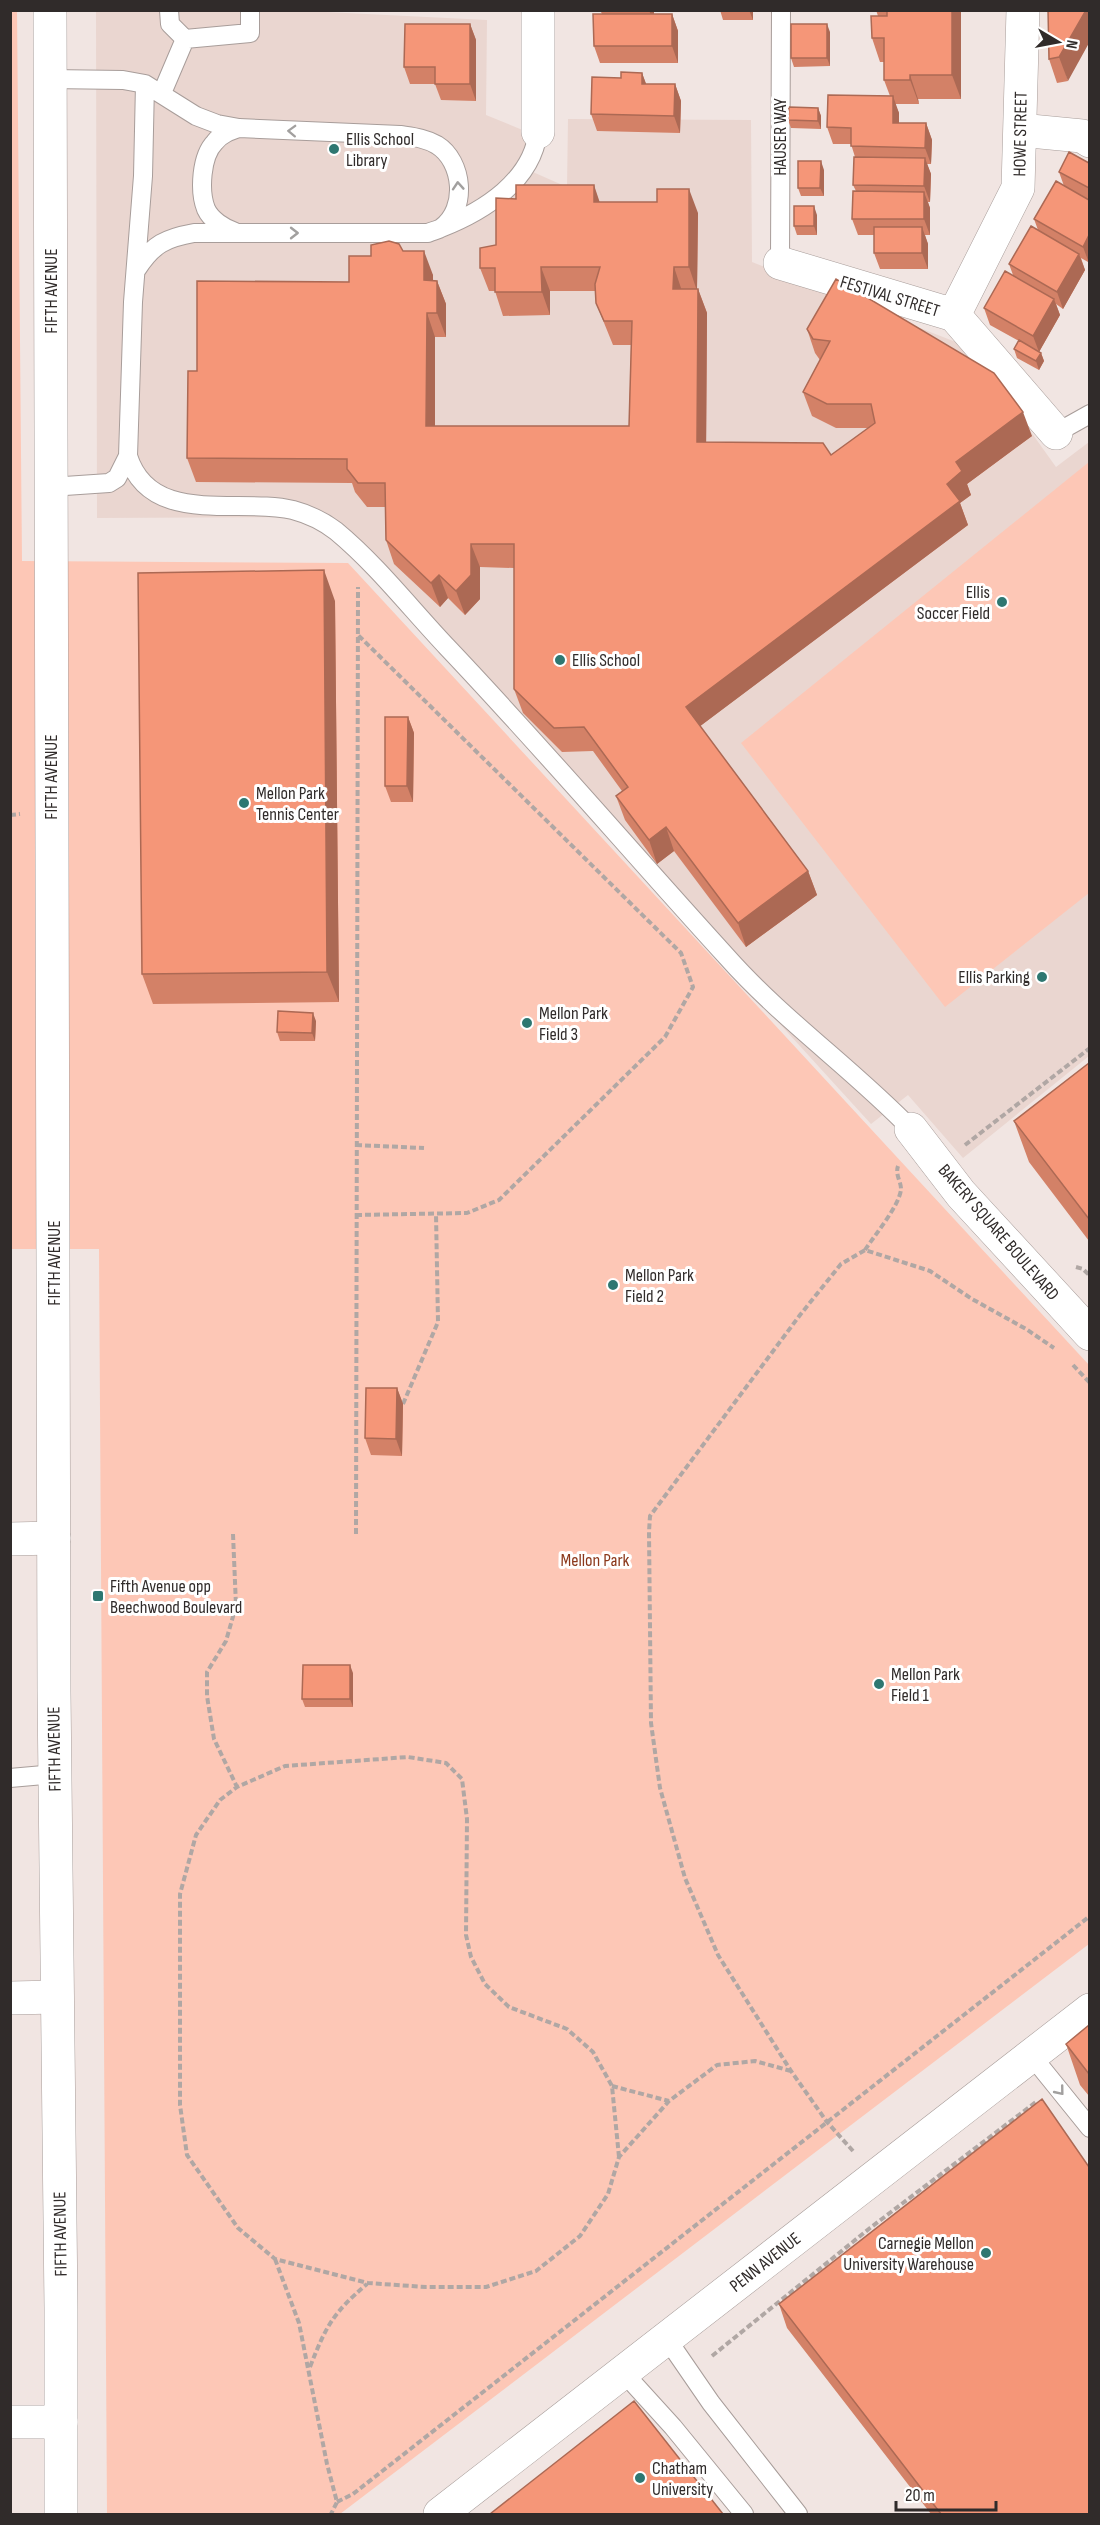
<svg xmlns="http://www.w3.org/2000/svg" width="1100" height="2525" font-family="'Sofia Sans Condensed',sans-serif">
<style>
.built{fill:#ead6d0}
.green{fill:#fdc7b6}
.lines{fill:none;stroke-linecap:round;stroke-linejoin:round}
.service-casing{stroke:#a89d9a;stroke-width:20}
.minor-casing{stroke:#a89d9a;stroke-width:34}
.secondary-casing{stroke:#a89d9a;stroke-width:34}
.primary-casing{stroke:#a89d9a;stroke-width:34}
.trunk-casing{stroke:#a89d9a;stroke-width:34}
.path{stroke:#b0a7a4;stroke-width:4;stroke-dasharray:6 3;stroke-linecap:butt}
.service{stroke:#fff;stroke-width:18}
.minor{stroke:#fff;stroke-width:33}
.secondary{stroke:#fff;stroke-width:33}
.primary{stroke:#fff;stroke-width:33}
.trunk{stroke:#fff;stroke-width:33}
.wall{fill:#d38167}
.shaded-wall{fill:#ac6954}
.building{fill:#f59678;stroke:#ac6954;stroke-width:1.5}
.oneway{stroke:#a2a09f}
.poi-dot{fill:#2e7771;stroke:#fff;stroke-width:2}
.labels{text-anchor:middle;stroke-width:6;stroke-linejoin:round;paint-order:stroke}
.street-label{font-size:18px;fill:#302b2a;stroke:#fff}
.poi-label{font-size:18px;fill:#302b2a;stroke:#fff;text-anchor:start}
.park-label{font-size:18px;fill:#8b381b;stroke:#fff}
</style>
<rect width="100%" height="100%" fill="#f1e5e2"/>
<path class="built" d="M286,10L487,20L486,115L525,131L526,169L567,187L568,119L751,120L752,262L971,348L1056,467L1089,442V1056L963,1158L908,1095L871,1124L318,517L97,518L96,11Z"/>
<path class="green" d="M17,10L22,561L348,563L1089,1365V1944L340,2514H107L99,1249H11L10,11Z
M1089,462V893L945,1007L741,743Z"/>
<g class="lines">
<g class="service-casing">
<path id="service" d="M169,10L170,24L185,39
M50,79L123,80L145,84L196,116L217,124L239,128L400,135C413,137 425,138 437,145C463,161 468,209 441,228C438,230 432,231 428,233H194C166,238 153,244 137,269
M145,84L143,176L133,302L128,456C150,527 238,497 293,510C308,514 323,521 336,531C377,565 411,609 447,647C543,748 633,854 727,957C783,1020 853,1069 911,1129
M162,93L185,39L250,33V10
M441,228C484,211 532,181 538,132
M235,232C224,228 211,220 206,209C199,191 201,156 215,142C221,134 230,131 239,128
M780,263L781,10
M1056,433L1090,414
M50,487L109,483L117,478L128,456
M10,1778L55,1774
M1031,2055L1090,2128
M667,2339L711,2403L798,2514
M623,2372L673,2427L744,2514"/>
</g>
<g class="minor-casing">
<path id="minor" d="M1020,130L1082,136L1090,141
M538,132V10
M780,263L954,315L1056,433
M954,315L1018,188L1023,10
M911,1129L961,1194L1090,1334
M10,1998L57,1997
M10,2422H61"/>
</g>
<g class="secondary-casing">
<path id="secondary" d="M10,1539L54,1538"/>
</g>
<g class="primary-casing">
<path id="primary" d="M440,2514L1090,2010"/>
</g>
<g class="trunk-casing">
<path id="trunk" d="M50,10L54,1692L61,2308V2514"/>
</g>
<path class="path" d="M10,815L20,814
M356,1145L424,1148
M965,1145L1090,1048
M356,1215L467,1213L499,1200L665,1037L693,987L681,953L358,635
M865,1250C874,1236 900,1205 901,1189C901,1181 895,1175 898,1166
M1076,1267L1083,1269L1090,1276
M1073,1365L1090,1383
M403,1404L438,1322L436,1214
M233,1534L236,1606L226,1641L207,1672V1696L214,1739L237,1787
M356,1534L358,587
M612,2086L669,2101
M853,2151L827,2122L791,2071L718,1955L685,1878L660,1788L651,1723L649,1532L650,1516L800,1315L841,1264L865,1250L930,1271L972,1299L1026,1329L1054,1348
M619,2157L612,2086L593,2052L567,2029L509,2007L485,1984L471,1957L466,1935L467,1819L462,1779L446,1763L408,1757L285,1766L237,1787L220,1800L196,1835L180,1894V2105L187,2155L238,2228L275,2259L368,2283L426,2287H486L536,2271L580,2236L608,2194L619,2157L669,2101L717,2065L755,2061L791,2071
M275,2259L299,2323L327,2464L337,2502L331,2514
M712,2356L870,2228L1036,2102
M310,2367C326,2326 333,2313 367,2284
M337,2502L353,2494L1090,1916"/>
<use href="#service" class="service"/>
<use href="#minor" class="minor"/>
<use href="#secondary" class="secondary"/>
<use href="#primary" class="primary"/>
<use href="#trunk" class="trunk"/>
</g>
<path class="wall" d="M600,10H654V14H672L678,31V63H600L594,46L602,14Z
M720,10H753V20H723Z
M876,10H961V99H918L919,104H895L899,113V123H926L932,140L931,164H927L931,174L930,202H928L930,208V235H925L928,244V269H880L874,253V235H858L852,219L856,191L853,185L855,157L851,144H833L827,127L890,96L884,80V62H880L872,38L878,16Z
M1048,10L1068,81L1057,83L1049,59Z
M470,24L476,40V101L441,100L435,84H410L404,67Z
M830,32V66L794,67L791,58Z
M642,73L646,84H675L681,101L680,133L597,131L591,114L621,78Z
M818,108L821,116V129L791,128L788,120Z
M1089,163V267L1088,262L1081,258L1085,270L1063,309L1056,304L1060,315L1039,352L1041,353L1044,361L1039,370L1017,358L1014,349L1019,341L990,325L984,308L1013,275L1009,264L1038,230L1034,219L1064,186L1059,172Z
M824,170V196H801L798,188Z
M600,202L698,213L697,289H698L707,313L706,442L831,455L869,428H836L812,416L803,392L820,360L815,353L807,329L1032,436L967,484L971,495L960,503L968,525L700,726L808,871L817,895L746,947L674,851L657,864L625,820L616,796L622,791L593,751L562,752L523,713L514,689V568L480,567V599L465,615L448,598L440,607L394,564L386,540L385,507H367L355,492L352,483L196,482L187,458L197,371L349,282L371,256L403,251L433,275V280L437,281L446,304V337H435V426H629L631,345H613L596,303L595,291H550V315L503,316L495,291H489L480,268L496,245Z
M817,215V235H797L794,226Z
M335,601L339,1002L153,1004L142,974Z
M408,717L414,733L413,802H391L385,786Z
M316,1021L315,1041H280L277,1032Z
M1089,1063V1241L1029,1162L1014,1121Z
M397,1388L403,1404L402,1456L371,1455L365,1438Z
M353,1673V1707H305L302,1699Z
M1089,2025V2096L1080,2085L1066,2044Z
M779,2304L1089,2514H931L787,2328Z"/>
<path class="shaded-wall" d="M649,10H654V24Z
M749,10H753V20Z
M952,10H961V99L952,75Z
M1086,10H1089V43L1068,81L1059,57Z
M672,14L678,31V63L672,46Z
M470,24L476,40V101L470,84Z
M827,24L830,32V66L827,58Z
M642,73L648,89L642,84Z
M910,75L918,99L919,104L910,80Z
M675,84L681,101L680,133L674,116Z
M893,96L899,113V140L893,123Z
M818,108L821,116V129L818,121Z
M926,123L932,140L931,164L925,148Z
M925,158L931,174L930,202L924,186Z
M821,161L824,170V196L820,188Z
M594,185L602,209L594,202Z
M689,189L698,213L697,291L689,267Z
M924,192L930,208V235L924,219Z
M814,206L817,215V235L814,226Z
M922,227L928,244V269L922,253Z
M1089,235V263L1083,247Z
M424,251L433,275V304L424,280Z
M1079,254L1085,270L1063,309L1057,292Z
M541,267L550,291V315L542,292Z
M674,267L682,291L673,289Z
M437,281L446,304V337L437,313Z
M698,289L707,313L706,466L697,442Z
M1054,299L1060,315L1039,352L1033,336Z
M427,313L435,337V450L426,426Z
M1041,353L1044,361L1039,370L1036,361Z
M1023,412L1032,436L967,484L971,495L960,503L968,525L695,730L686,707L947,484L956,462Z
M471,544L480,567V599L465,615L456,591Z
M324,570L335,601L339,1002L327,972Z
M439,575L448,598L440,607L431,583Z
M408,717L414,733L413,802L407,786Z
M666,827L674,851L657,864L649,840Z
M808,871L817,895L746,947L738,923Z
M313,1013L316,1021L315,1041L312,1033Z
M397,1388L403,1404L402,1456L396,1439Z
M350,1665L353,1673V1707L350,1699Z"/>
<path class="building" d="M720,10H749V11H720Z
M887,10H952V75H910V80H884V38H872L871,16H887Z
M1048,10H1086L1059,57L1049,59Z
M593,14H672V46H594Z
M405,24H470V84H435V67H404Z
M791,24H827V58H791Z
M621,72L642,73V84H675L674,116L591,114L592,77L621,78Z
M828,95L893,96V123H926L925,148L851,146V128L827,127Z
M789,107L818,108V121L788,120Z
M1069,152L1089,163V188L1059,172Z
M854,157L925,158L924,186L853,185Z
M798,161H821L820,188H798Z
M1056,181L1089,200V235L1083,247L1034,219Z
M516,185H594V202H657V189H689V267H674L673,289H698L697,442L823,443L831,455L875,423L871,404H827L803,392L830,341L813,339L807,329L836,279L994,373L1023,412L956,462L962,471L947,484L960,501L686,707L808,871L738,923L666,827L649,840L616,796L628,787L584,727L554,728L514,689V544H471V575L456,591L439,575L431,583L386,540L385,483H358L347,469V459L187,458L188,371H197V281L349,282V256H371V245L389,241L399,244L403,251H424V280L437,281V313H427L426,426H629L632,321H604L596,303L595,284L600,267H541L542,292H495V268H480V248L496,245V198L516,199Z
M853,191L924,192V219H852Z
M794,206H814V226H794Z
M1031,226L1079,254L1057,292L1009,264Z
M874,227H922V253H874Z
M1005,271L1054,299L1033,336L984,308Z
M1019,340L1041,353L1036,361L1014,349Z
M324,570L327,972L142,974L138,573Z
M385,717H408L407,786H385Z
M278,1011L313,1013L312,1033L277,1032Z
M1089,1063V1219L1014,1121Z
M366,1388H397L396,1439L365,1438Z
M303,1665H350V1699H302Z
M1089,2025V2074L1066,2044Z
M1042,2099L1089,2167V2514H941L779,2304Z
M634,2401L723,2514H490Z"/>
<defs><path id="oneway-chevron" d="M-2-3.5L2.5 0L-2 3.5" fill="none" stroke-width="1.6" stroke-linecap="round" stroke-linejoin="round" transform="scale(1.5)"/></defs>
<g class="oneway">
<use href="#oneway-chevron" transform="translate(292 131) rotate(-178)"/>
<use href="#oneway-chevron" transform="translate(458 186) rotate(-94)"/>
<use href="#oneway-chevron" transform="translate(294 233)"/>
<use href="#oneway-chevron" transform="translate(1060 2091) rotate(51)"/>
</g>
<g class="poi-dot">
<circle cx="334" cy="149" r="6"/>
<circle cx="1002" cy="602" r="6"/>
<circle cx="560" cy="660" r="6"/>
<circle cx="244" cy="803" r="6"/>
<circle cx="1042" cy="977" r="6"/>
<circle cx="527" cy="1023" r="6"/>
<circle cx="613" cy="1285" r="6"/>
<rect x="92" y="1590" width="12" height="12" rx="3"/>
<circle cx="879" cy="1684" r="6"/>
<circle cx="986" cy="2253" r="6"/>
<circle cx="640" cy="2478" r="6"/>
</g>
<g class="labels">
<g class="street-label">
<text transform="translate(1020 134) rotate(-89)" y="6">HOWE STREET</text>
<text transform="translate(780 137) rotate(-90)" y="6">HAUSER WAY</text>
<text transform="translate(51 291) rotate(-90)" y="6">FIFTH AVENUE</text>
<text transform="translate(890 296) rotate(17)" y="6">FESTIVAL STREET</text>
<text transform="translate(51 777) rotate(-90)" y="6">FIFTH AVENUE</text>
<text transform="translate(999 1232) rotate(49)" y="6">BAKERY SQUARE BOULEVARD</text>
<text transform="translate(54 1263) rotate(-90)" y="6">FIFTH AVENUE</text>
<text transform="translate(54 1749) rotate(-91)" y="6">FIFTH AVENUE</text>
<text transform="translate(60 2234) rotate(-91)" y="6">FIFTH AVENUE</text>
<text transform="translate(765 2262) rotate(-38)" y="6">PENN AVENUE</text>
</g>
<g class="poi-label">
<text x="346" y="145">Ellis School<tspan x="346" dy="21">Library</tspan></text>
<text x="990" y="598" text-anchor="end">Ellis<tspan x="990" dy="21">Soccer Field</tspan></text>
<text x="572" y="666">Ellis School</text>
<text x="256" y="799">Mellon Park<tspan x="256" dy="21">Tennis Center</tspan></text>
<text x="1030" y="983" text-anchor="end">Ellis Parking</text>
<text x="539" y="1019">Mellon Park<tspan x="539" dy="21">Field 3</tspan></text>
<text x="625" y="1281">Mellon Park<tspan x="625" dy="21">Field 2</tspan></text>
<text x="110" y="1592">Fifth Avenue opp<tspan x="110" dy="21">Beechwood Boulevard</tspan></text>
<text x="891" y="1680">Mellon Park<tspan x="891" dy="21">Field 1</tspan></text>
<text x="974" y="2249" text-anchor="end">Carnegie Mellon<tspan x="974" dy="21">University Warehouse</tspan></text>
<text x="652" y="2474">Chatham<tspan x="652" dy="21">University</tspan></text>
</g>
<g class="park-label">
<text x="595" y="1566">Mellon Park</text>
</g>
</g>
<rect width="1100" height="2525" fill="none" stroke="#302b2a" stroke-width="24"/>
<g transform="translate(1058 42) rotate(100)" stroke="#ffffff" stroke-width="4.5" paint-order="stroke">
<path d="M0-4.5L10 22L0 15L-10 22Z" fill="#302b2a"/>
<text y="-9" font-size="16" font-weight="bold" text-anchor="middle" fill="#302b2a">N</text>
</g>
<path d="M896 2501v9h100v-9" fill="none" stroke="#302b2a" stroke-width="3"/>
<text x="905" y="2501" font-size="18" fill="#302b2a" stroke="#ffffff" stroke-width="4.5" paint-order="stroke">20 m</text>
</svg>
